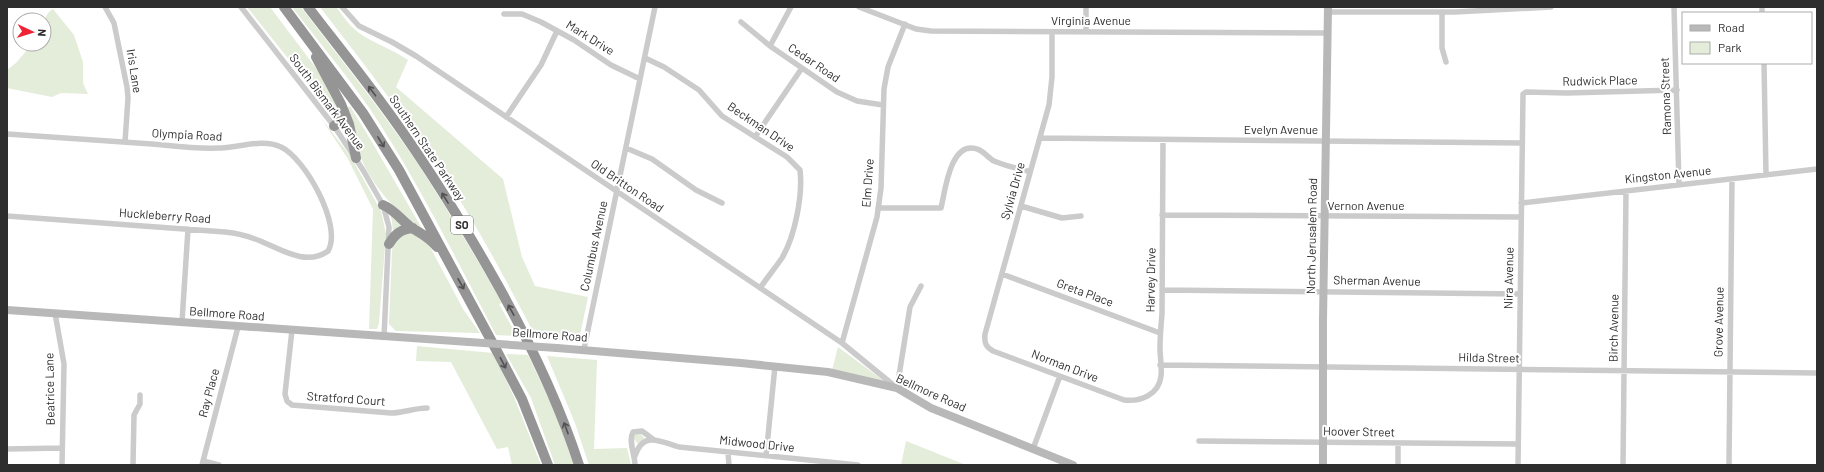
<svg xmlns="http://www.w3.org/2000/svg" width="1824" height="472" font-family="Barlow,sans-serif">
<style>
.green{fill:#e4ecda}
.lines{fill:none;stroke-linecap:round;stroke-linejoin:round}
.minor{stroke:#cbcbcb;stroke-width:5.5}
.secondary{stroke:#b8b8b8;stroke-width:8}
.motorway{stroke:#959595;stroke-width:10}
.secondary-bridge{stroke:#b8b8b8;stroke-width:8}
.oneway{stroke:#525252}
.labels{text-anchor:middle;stroke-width:4;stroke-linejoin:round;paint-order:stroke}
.shield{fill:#fff;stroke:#6d6d6d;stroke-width:1}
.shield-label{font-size:11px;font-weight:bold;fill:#2e2e2e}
.street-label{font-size:12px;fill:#2e2e2e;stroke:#fff}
</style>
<rect width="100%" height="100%" fill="#fff"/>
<path class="green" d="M247,7H270L325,80L343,117L336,121L333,119L330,111Z
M292,7H301C339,57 378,106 414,158C445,205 474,254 502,303L499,304L517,336L496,335C456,259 418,181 370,109C346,74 318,41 292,7Z
M320,7H336C341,13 346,21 352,27C366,41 391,48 408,60L396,87L503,179L522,257L535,286L588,297L579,340L572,342L536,337C508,284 480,231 448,181C408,121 364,64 320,7Z
M53,9L74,35L83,62V83L88,94L61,93L52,97L7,88V70L16,63L32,44H44C44,33 41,15 53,9Z
M350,106L372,142L424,232C398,213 373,188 361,158C354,142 352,124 347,108Z
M321,118L351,157L381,211L386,234L379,323L377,329H369L373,209L348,159Z
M389,211L406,227L393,233L392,221Z
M411,232L422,236L430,247L463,309L480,333L396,331L389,324L392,250C395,238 401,235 411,232Z
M417,346L493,353L514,397L541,465H512L508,447L497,449L451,362L416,361Z
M838,347L888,384L832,370Z
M506,354L528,355L555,412L574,465H555L531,398Z
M547,356L597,360L594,449L627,448L631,465H589L575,423Z
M640,433L645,439L638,444L634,439V434Z
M906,441L966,465H901Z"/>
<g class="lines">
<path class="minor" d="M105,7L114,23L127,87L128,98L125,142
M241,7L334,126L363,170L383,205L389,227L384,337
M342,7L359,26L392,42L416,56L842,343L897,388L910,307L921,286
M859,7L916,29L931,31L1326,33
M1674,7L1679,185
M1762,7V13
M1328,12H1455L1551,7
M1442,12V48L1446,62
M504,14H522L541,22L574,40L611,65L640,79
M741,22L770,46L837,92L857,101L883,105
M1086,31V7
M1052,32V77L1049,105L985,334C984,343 986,347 993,351L1124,400C1140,402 1159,395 1161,376C1162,367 1160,357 1160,348C1160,336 1161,325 1162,314L1163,140
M770,46L791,7
M645,58L664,67L699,90L722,116L787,157L800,170C803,195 795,236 782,258C775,268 767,278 760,288
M1764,63L1766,175
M506,117L541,65L557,31
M7,134C55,137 104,141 152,144C174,146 196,149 218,148C238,148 262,138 281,147C305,158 343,226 328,251C305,268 276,246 255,239C245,235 235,233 225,232L7,216
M755,137L802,68
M1040,138L1522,143
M626,148L652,159L696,190L722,203
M1521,203L1817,169
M1021,206L1062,218L1081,216
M878,208H941C945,192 950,140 977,149C984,151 988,158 994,161C1005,166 1018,168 1030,172
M1162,215L1521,217
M1002,274L1160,333
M1162,290L1520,294
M55,313L64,364L62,465
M182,322L188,229
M292,330L285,394L287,401L292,405L391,413C403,413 415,408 427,408
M842,343L877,217L881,188L884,89L888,67L905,24
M584,349L655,7
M1160,365L1817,373
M1199,441L1518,444
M7,449L62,448
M1033,449L1060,376
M728,453L729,465
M635,456C643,431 660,441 679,447L858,465
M766,456L775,366
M203,461L219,465
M133,465L134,415L140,404V395
M202,465L238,327
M635,465C635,455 628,441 633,432L642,431L654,440
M1398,465V443
M1518,465L1523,94L1526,92L1567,93L1677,90
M1623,465L1626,191
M1729,465L1732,179"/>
<path class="secondary" d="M7,310L469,342
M557,348L741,363L828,372L897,388L931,408L1073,465
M1323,465V320L1328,7"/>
<path class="motorway" d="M284,7L363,113L399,170L499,355L522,399L548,465
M308,7C331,37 355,67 378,98C423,158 463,223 500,289C531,345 559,403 579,465
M316,57L341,104L349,124L356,158
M334,126L346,117
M383,205C395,210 402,221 412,228C422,234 430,238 437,247
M389,244C395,234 401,229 413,228"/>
<path class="secondary-bridge" d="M469,342L557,348"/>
</g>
<defs><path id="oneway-shaft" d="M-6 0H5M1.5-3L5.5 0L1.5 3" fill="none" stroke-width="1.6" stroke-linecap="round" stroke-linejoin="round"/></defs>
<g class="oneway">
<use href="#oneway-shaft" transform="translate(372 91) rotate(-127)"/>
<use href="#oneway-shaft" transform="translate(381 142) rotate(58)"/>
<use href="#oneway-shaft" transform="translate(445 198) rotate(-122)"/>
<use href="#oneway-shaft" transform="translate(461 284) rotate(61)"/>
<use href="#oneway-shaft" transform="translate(511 310) rotate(-119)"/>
<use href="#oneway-shaft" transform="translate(503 363) rotate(63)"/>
<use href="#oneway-shaft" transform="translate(566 428) rotate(-110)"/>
</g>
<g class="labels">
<rect class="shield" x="451" y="216" width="22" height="18" rx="3"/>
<g class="shield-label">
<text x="462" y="229">SO</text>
</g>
<g class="street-label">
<text x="1091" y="25">Virginia Avenue</text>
<text transform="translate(590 38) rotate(32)" y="4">Mark Drive</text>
<text transform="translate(814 63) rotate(34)" y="4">Cedar Road</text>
<text transform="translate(134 71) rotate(81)" y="4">Iris Lane</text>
<text transform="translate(1600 81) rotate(-1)" y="4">Rudwick Place</text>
<text transform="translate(1666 96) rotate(-92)" y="4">Ramona Street</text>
<text transform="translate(327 102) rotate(53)" y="4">South Bismark Avenue</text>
<text transform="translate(761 127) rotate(34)" y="4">Beckman Drive</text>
<text x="1281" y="134">Evelyn Avenue</text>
<text transform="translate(187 135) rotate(3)" y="4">Olympia Road</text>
<text transform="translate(427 148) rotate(56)" y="4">Southern State Parkway</text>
<text transform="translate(1668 175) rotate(-6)" y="4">Kingston Avenue</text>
<text transform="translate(868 183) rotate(-86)" y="4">Elm Drive</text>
<text transform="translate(627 186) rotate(34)" y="4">Old Britton Road</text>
<text transform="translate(1013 191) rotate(-74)" y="4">Sylvia Drive</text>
<text x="1366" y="210">Vernon Avenue</text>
<text transform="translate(165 216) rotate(4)" y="4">Huckleberry Road</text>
<text transform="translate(1312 236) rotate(-89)" y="4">North Jerusalem Road</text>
<text transform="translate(594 246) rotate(-78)" y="4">Columbus Avenue</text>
<text transform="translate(1509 278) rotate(-89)" y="4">Nira Avenue</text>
<text transform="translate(1151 280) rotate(-89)" y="4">Harvey Drive</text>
<text transform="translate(1377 281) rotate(1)" y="4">Sherman Avenue</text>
<text transform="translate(1085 293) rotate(20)" y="4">Greta Place</text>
<text transform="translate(227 314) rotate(4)" y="4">Bellmore Road</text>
<text transform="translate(1719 322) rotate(-89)" y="4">Grove Avenue</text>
<text transform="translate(1614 328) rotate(-89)" y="4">Birch Avenue</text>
<text transform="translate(550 335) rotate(4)" y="4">Bellmore Road</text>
<text transform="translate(1489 358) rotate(1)" y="4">Hilda Street</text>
<text transform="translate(1065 366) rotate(21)" y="4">Norman Drive</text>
<text transform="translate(50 389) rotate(-91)" y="4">Beatrice Lane</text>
<text transform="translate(209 393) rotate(-75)" y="4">Ray Place</text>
<text transform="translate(931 393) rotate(24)" y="4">Bellmore Road</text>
<text transform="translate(346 399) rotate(4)" y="4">Stratford Court</text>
<text transform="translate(1359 432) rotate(1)" y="4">Hoover Street</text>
<text transform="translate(757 444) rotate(6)" y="4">Midwood Drive</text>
</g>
</g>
<rect width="1824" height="472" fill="none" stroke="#2e2e2e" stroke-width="16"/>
<rect x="1682" y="12" width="130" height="52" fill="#ffffff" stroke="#ababab"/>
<rect x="1690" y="25" width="20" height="6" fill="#b8b8b8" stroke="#ababab"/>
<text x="1718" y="32" font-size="12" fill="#2e2e2e">Road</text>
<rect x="1690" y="42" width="20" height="12" fill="#e4ecda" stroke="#ababab"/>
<text x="1718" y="52" font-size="12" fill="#2e2e2e">Park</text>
<g transform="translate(32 32) rotate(94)"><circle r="19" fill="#ffffff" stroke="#ababab"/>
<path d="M0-3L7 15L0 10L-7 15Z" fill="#f22235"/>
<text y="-6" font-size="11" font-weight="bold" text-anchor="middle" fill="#2e2e2e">N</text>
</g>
</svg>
